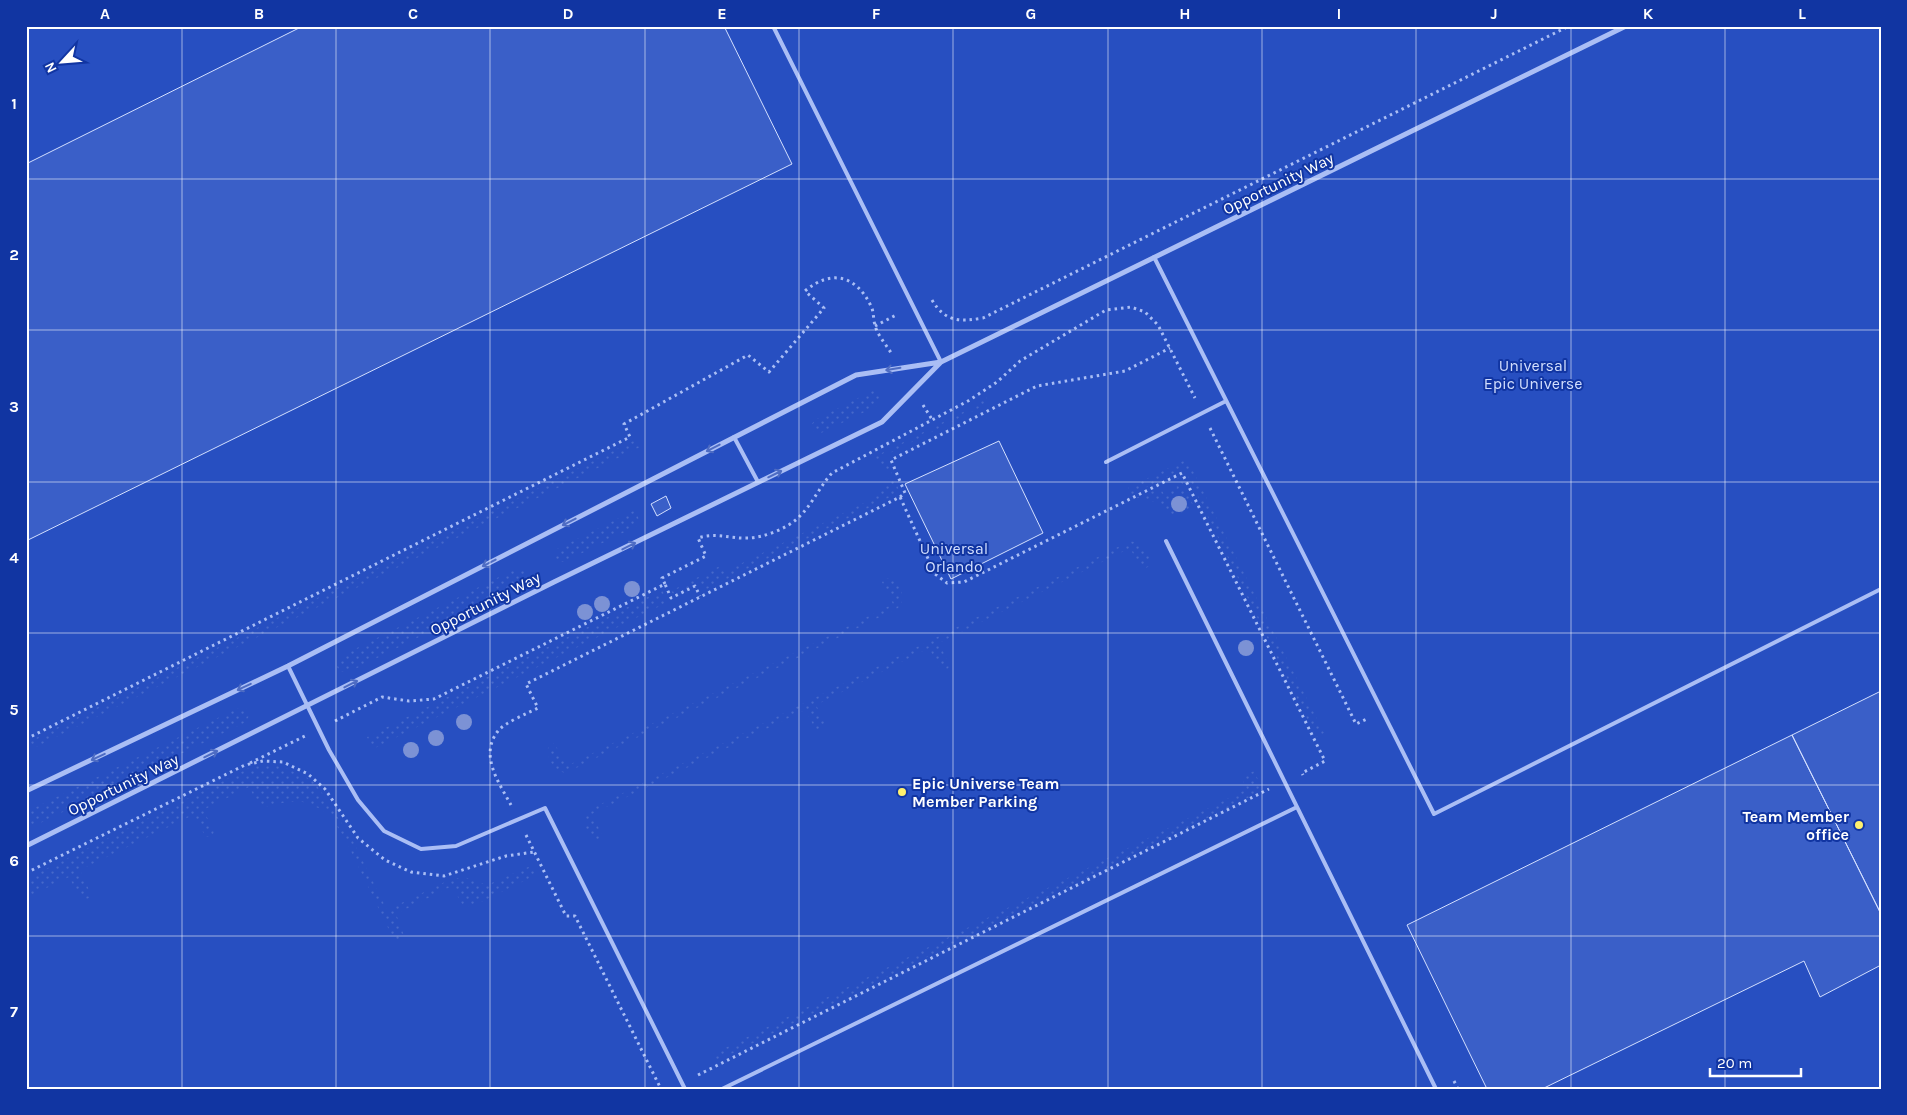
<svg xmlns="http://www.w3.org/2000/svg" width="1907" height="1115" font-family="Karla,sans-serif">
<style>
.green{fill:#274fc1}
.garden{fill:url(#garden-dots)}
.building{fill:#3a5fc8;stroke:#d3dffe}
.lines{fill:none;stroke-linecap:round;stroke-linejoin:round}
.path{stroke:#aabef5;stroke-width:3;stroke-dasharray:2.5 4;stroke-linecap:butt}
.lane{stroke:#aabef5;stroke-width:4}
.street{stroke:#aabef5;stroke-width:5}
.tree{fill:#7c92d5}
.oneway{stroke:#4e6cc3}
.grid{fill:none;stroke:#fff;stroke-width:1;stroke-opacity:0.55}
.poi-dot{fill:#fff06e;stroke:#1135a2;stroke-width:2}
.labels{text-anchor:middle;stroke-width:4;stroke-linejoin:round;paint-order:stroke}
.street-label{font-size:16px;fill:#fff;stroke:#1135a2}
.park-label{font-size:16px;fill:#d3dffe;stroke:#1135a2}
.poi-label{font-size:16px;font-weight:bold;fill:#fff;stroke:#1135a2;text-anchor:start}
.neatline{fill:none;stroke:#fff;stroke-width:2}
.grid-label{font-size:16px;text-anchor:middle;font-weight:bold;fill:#fff}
</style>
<defs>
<pattern id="garden-dots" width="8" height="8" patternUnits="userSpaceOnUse" patternTransform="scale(1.25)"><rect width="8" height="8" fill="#274fc1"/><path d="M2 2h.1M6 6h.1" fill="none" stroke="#4769ca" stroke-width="1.8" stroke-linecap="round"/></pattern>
</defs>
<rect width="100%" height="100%" fill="#1135a2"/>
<path class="green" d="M26,26H1881V1089H26Z"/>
<path class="garden" d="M872,391H878L882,396L879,405L819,434L813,431L811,425L815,420Z
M986,397L989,403L884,456L900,492L703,591L699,582L674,595L671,591L720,566L724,572L872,499L890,477L872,458L971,408Z
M637,439L640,447L626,454L26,752V743Z
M1187,459L1324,733L1316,737L1184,468L1131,495L1128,488Z
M1180,477L1194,507L1171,517C1163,505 1150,498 1136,498L1160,488L1164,494L1177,488L1174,481Z
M635,510L641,524L564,562H558L554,555L557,549Z
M1130,541C1142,543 1150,553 1151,565L1146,568L1140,567L1130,548L939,643L950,666L946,670L939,667L929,648L816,705L826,725L821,731L816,730L805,710L592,814L603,837L599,840C586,839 583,826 585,814L593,808Z
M513,570L525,571L528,580L523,585L353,670L340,672L336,665L345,654Z
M892,578C901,587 907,598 898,608L566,773C554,771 547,760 548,748L554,743L567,766L893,604L882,582L885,579Z
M662,590L668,602L373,749L367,737Z
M246,708L250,715L244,723L26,830V812L236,709Z
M277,764L314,781L352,839L387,910L449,880L464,877L487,885L533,865L538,874L471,907L462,904L452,886L396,914L405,938L400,942L393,938L345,839L333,820L321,809L303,802H287L264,807L259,806L249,787L203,810L214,830L213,836L206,837L193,815L80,870L90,892L89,898L84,900L79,896L69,877L26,898V879L255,765Z
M1254,771L1262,788L1258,793L717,1061L713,1054L1247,789L1241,777Z"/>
<path class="building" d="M303,26H724L792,164L26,541V164Z
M999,441L1043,533L951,579L905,484Z
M666,496L671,508L657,516L651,504Z
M1881,691V914L1792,735Z
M1792,735L1881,914V965L1820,997L1804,961L1542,1089H1487L1407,925Z"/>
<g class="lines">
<path class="path" d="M932,300C945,322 960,322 983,318L1569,26
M875,326L898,314
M923,405L933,421
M1210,428L1356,724L1367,719
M900,497L905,493L891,460L1037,386L1125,371L1170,348
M665,584L662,578L706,556L698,538C716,532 730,539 748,538C763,538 789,528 800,516C813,503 820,486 832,473L968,401L997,382L1020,361L1106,310L1131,307L1145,312L1158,325L1195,398
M335,721L382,697L409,701L434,699L665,584L671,598L695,586L700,596
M26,739L630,437L624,424L748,355L769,372L824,308L805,291C831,269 856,275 871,306C874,312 873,319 875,325C877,335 886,344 891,353
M250,763L305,736
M511,805C499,783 479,755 498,731C504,723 528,713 538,708L526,684L900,497L935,574L947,583L964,582L1182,473L1325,761L1302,773L1303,775
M526,835L566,916H575L661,1089
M26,873L245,765L263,761L283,762L308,774L325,789L358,838L385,860L411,872L444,876L506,856L534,852
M698,1075L1269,789
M1454,1081L1458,1089"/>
<path class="lane" d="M773,26L941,362
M1154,257L1434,814L1881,589
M734,437L758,482
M1106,462L1226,401
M1166,541L1436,1089
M288,666L329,750L358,800L384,831L421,849L456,846L545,808L685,1089
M722,1089L1297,807"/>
<path class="street" d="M26,791L288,666L856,375L941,362L1626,26
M26,846L554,582L882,422L941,362"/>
</g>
<g class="tree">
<circle cx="1179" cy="504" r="8"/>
<circle cx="632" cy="589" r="8"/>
<circle cx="602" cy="604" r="8"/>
<circle cx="585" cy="612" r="8"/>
<circle cx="1246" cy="648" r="8"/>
<circle cx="464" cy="722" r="8"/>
<circle cx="436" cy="738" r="8"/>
<circle cx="411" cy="750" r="8"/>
</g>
<defs><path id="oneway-shaft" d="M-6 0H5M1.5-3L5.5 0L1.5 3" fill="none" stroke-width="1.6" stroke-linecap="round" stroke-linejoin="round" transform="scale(1.25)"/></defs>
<g class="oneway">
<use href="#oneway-shaft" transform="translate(893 369) rotate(171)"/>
<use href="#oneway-shaft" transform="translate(713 448) rotate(153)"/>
<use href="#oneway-shaft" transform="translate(775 474) rotate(-26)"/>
<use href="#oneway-shaft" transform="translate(569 522) rotate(153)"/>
<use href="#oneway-shaft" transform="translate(629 546) rotate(-27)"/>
<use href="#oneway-shaft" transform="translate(489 563) rotate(153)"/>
<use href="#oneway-shaft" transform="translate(351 684) rotate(-27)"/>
<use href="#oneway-shaft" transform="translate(244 687) rotate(155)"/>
<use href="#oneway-shaft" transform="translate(211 754) rotate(-26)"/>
<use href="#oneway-shaft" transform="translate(98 757) rotate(155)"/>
</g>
<path class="grid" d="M182,26V1089M336,26V1089M490,26V1089M645,26V1089M799,26V1089M953,26V1089M1108,26V1089M1262,26V1089M1416,26V1089M1571,26V1089M1725,26V1089M26,179H1881M26,330H1881M26,482H1881M26,633H1881M26,785H1881M26,936H1881"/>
<g class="poi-dot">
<circle cx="902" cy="792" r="5"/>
<circle cx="1859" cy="825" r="5"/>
</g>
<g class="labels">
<g class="street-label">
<text transform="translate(1278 183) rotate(-26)" y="6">Opportunity Way</text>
<text transform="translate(485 603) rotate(-27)" y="6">Opportunity Way</text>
<text transform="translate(123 784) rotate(-26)" y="6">Opportunity Way</text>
</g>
<g class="park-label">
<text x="1533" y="371">Universal<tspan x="1533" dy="18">Epic Universe</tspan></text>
<text x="954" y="554">Universal<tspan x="954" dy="18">Orlando</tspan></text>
</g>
<g class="poi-label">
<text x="912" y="789">Epic Universe Team<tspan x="912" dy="18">Member Parking</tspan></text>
<text x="1849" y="822" text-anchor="end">Team Member<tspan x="1849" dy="18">office</tspan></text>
</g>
</g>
<rect width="1907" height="1115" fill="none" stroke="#1135a2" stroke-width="55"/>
<g transform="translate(62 62) rotate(244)" stroke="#1135a2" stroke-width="4" paint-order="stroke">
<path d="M0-4L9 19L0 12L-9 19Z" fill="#ffffff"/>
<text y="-8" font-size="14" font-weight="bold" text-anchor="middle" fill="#ffffff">N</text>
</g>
<path d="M1710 1068v8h91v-8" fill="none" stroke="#ffffff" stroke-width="2.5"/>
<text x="1717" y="1068" font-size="15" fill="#ffffff" stroke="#1135a2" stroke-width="4" paint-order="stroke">20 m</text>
<rect x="28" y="28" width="1852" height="1060" class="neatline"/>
<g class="grid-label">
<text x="105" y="19">A</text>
<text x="259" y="19">B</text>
<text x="413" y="19">C</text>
<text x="568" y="19">D</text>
<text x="722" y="19">E</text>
<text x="876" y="19">F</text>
<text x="1031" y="19">G</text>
<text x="1185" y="19">H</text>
<text x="1339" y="19">I</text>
<text x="1494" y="19">J</text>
<text x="1648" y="19">K</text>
<text x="1802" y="19">L</text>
<text x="14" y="109">1</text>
<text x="14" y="260">2</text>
<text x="14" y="412">3</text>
<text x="14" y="563">4</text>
<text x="14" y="715">5</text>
<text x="14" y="866">6</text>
<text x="14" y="1017">7</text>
</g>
</svg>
